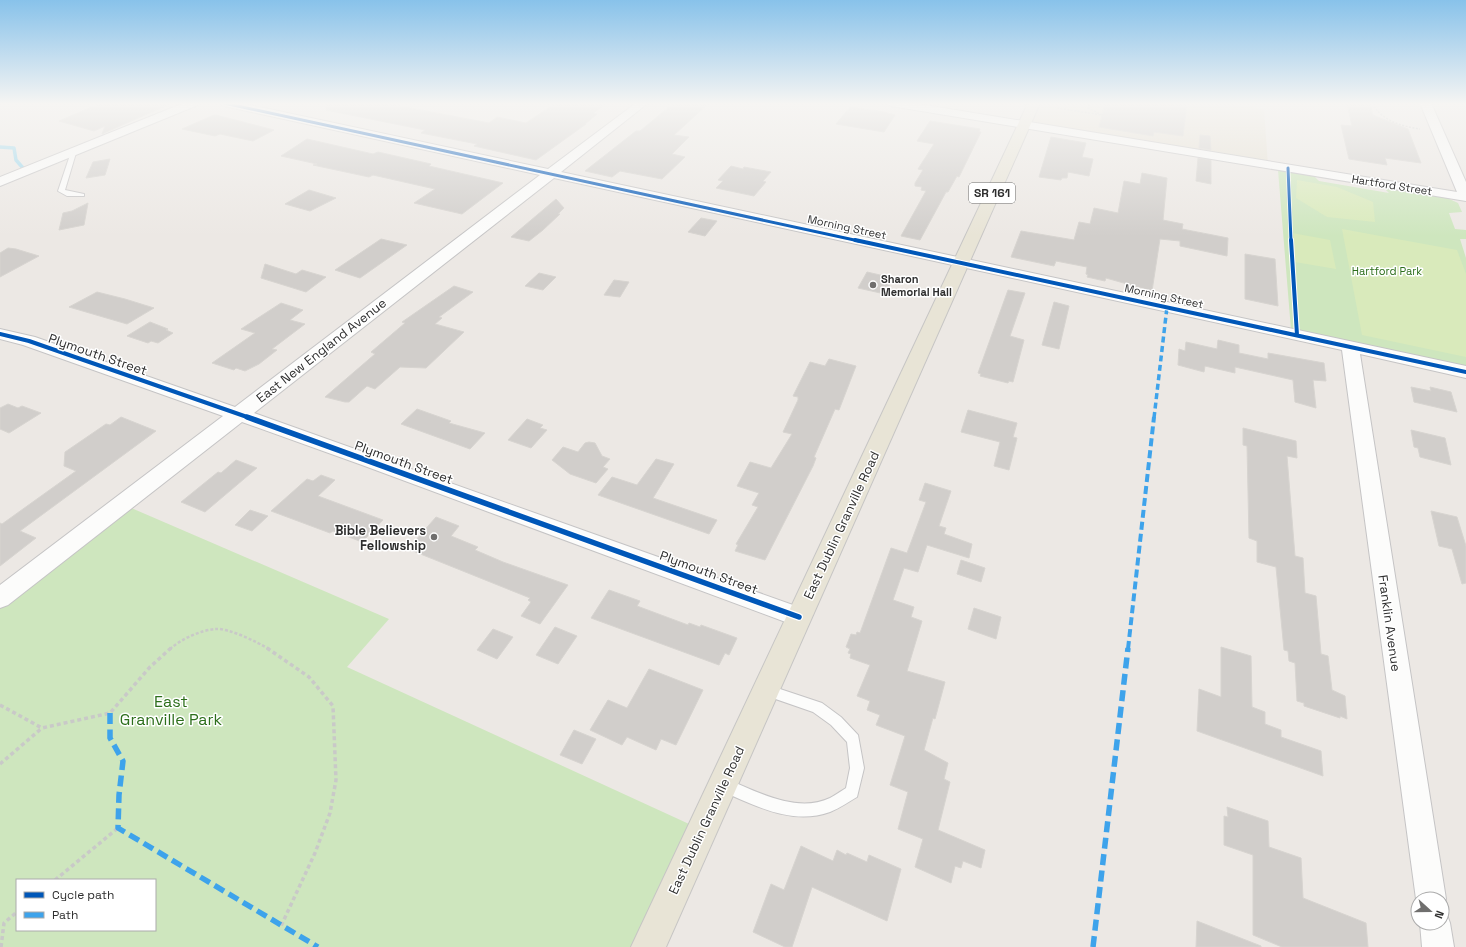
<svg xmlns="http://www.w3.org/2000/svg" width="1466" height="947" font-family="'Space Grotesk',sans-serif">
<style>
.education{fill:#e6e0d3}
.green{fill:#cee6be;fill-rule:evenodd}
.pitch{fill:#d9eabb}
.lines{fill:none;stroke-linecap:round;stroke-linejoin:round}
.stream{stroke:#99d6ec;stroke-width:3.5}
.building{fill:#d1cecb;stroke:#d7d4d0}
.lane-casing{stroke:#c5c4c5;stroke-width:2}
.street-casing{stroke:#c5c4c5;stroke-width:2}
.primary-casing{stroke:#c6c5c4;stroke-width:2}
.path-far2{stroke:#c9c9c8;stroke-width:1.5;stroke-dasharray:2 1.5;stroke-linecap:butt}
.path-far1{stroke:#c9c9c8;stroke-width:2.5;stroke-dasharray:3 2;stroke-linecap:butt}
.path{stroke:#c9c9c8;stroke-width:3.5;stroke-dasharray:4 3;stroke-linecap:butt}
.lane{fill:#fcfcfb;fill-rule:evenodd}
.street{fill:#fcfcfb;fill-rule:evenodd}
.primary{fill:#e8e4d6;fill-rule:evenodd}
.quiet-far2{stroke:#3ea3eb;stroke-width:3.5;stroke-dasharray:6 3.5;stroke-linecap:butt}
.quiet-far1{stroke:#3ea3eb;stroke-width:4;stroke-dasharray:8 4;stroke-linecap:butt}
.quiet{stroke:#3ea3eb;stroke-width:5.5;stroke-dasharray:11 5.5;stroke-linecap:butt}
.cycleway-far2-casing{stroke:#fff;stroke-width:4.5}
.cycleway-far1-casing{stroke:#fff;stroke-width:6}
.cycleway-casing{stroke:#fff;stroke-width:8}
.cycleway-far2{stroke:#0057b8;stroke-width:3}
.cycleway-far1{stroke:#0057b8;stroke-width:4}
.cycleway{stroke:#0057b8;stroke-width:5.5}
.poi-dot{fill:#706f6e;stroke:#fff;stroke-width:1.5}
.labels{text-anchor:middle;stroke-width:3;stroke-linejoin:round;paint-order:stroke}
.far-street-label{font-size:11px;fill:#2e2e2e;stroke:#fff}
.far-park-label{font-size:11px;fill:#2c6e1b;stroke:#fff}
.far-poi-label{font-size:11px;font-weight:bold;fill:#2e2e2e;stroke:#fff;text-anchor:start}
.shield{fill:#fff;stroke:#6d6d6d;stroke-width:1}
.shield-label{font-size:12px;font-weight:bold;fill:#2e2e2e}
.street-label{font-size:13px;fill:#2e2e2e;stroke:#fff}
.poi-label{font-size:13px;font-weight:bold;fill:#2e2e2e;stroke:#fff;text-anchor:end}
.near-park-label{font-size:16px;fill:#2c6e1b;stroke:#fff}
</style>
<rect width="100%" height="100%" fill="#ece8e4"/>
<path class="education" d="M1034,103H1221L1264,109L1268,165L1024,125Z"/>
<path class="green" d="M1278,170L1313,175L1319,181L1389,193L1383,187L1445,197L1458,203L1462,212L1449,213L1455,229L1466,230V239H1460L1466,258V367L1291,330Z
M122,504L389,619L347,667L700,829L646,947H0V598ZM17,880H155V930H17Z"/>
<path class="pitch" d="M1297,180L1337,187L1373,202L1375,222L1327,217L1296,198Z
M1342,229L1457,250L1466,274V357L1362,335Z
M1292,233L1330,240L1336,269L1295,262Z"/>
<g class="lines">
<path class="stream" d="M0,147L14,148L16,160L23,168"/>
</g>
<path class="building" d="M101,103H172L102,134L105,126L94,131L59,121Z
M327,103H384L489,123L497,117L526,123L556,103H607L593,113L597,114L585,124H586L536,160L474,146L477,144L421,133L425,130L326,110Z
M674,103H709L674,135L689,137L672,154L685,157L662,179L620,171L612,177L585,171L636,131H640Z
M1105,103H1187L1183,136L1154,132L1153,136L1099,127Z
M1347,103H1370L1373,115L1408,129L1421,163L1385,158L1387,165L1349,159L1341,125L1352,126Z
M850,107L884,112L895,115L884,132L836,124Z
M214,115H216L274,130L253,141L220,134L215,136L182,129Z
M930,121L980,129L979,132H981L959,177L957,176L948,192H946L920,240L901,236L926,191L921,190L922,187L915,186V183L923,170L918,169L934,144L917,141Z
M1200,135L1210,136L1211,150L1199,148Z
M1051,137L1086,143L1082,157L1093,159L1089,176L1068,172L1067,178H1062L1061,180L1039,177Z
M307,139L373,154L378,152L431,164L429,166L503,183L462,214L414,203L435,189L373,175L369,177L313,165L317,164L281,156Z
M1198,158L1211,160V184L1196,181Z
M110,159L105,175L86,178L93,162Z
M731,166L743,169L744,167L771,172L763,181L766,182L754,196L716,188L723,181L718,180Z
M1142,173L1167,178L1163,220L1183,224L1182,229L1228,238L1227,256L1180,246V241L1160,239L1152,291L1106,278L1105,281L1087,277L1088,275L1086,274L1087,267L1056,261L1054,266L1011,257L1021,231L1074,240L1079,222L1090,224L1094,208L1118,213L1124,181L1140,184Z
M309,190L336,198L310,211L285,204Z
M556,199L564,208L558,214H560L543,230L529,241L511,237Z
M88,203L84,225L59,230L63,213L72,211Z
M701,218L717,221L705,236L688,232Z
M381,239L407,245L360,278L335,270Z
M8,248L16,249L39,256L0,277V253Z
M1245,254L1275,259L1278,306L1245,299Z
M265,264L296,274L302,270L326,277L306,292L261,278Z
M867,272L893,278L885,294L858,288Z
M539,273L556,277L543,290L525,286Z
M614,280L629,282L620,297L604,295Z
M454,286L473,292L439,317L442,318L435,324L464,332L426,368L400,367L375,389L367,386L349,402H345L325,397L375,354L371,352L405,323L402,322Z
M1008,290L1025,293L1010,336L1024,340L1013,382L1009,381L1008,383L980,376L981,374L978,373Z
M97,292L125,299L154,308L127,324L69,307Z
M1054,302L1069,306L1059,349L1042,345Z
M281,303L303,310L290,320L305,324L272,349L277,350L259,364L245,371L236,368L234,370L212,363L255,333L241,329Z
M150,322L168,329L166,330L173,333L158,343L151,341L148,343L127,336Z
M1218,340L1239,345V353L1268,359V353L1324,363L1326,381L1313,380L1316,408L1295,402L1293,380L1235,367V373L1205,366L1204,372L1178,365L1179,349L1185,351L1186,342L1217,349Z
M829,359L856,366L839,410L835,409L814,457L816,458L813,466L765,560L735,551L738,545L736,544L758,507L752,505L759,493L737,486L750,462L771,468L792,434L783,432L798,400V397L793,396L810,362L825,366Z
M1411,387L1431,391L1430,387L1451,392L1457,412L1414,402Z
M8,404L18,408L22,406L41,413L9,433L0,429V408Z
M417,409L451,421L449,423L485,433L470,449L401,424Z
M968,410L1017,423L1013,437L1017,438L1009,470L994,466L1000,442L961,432Z
M121,417L156,431L20,531L36,538L0,566V523L2,524L76,471L64,466L65,452L106,424L110,425Z
M527,419L543,425L540,428L547,430L531,448L508,440Z
M1243,428L1296,441L1297,458L1287,456L1295,556L1303,558L1305,593L1316,596L1321,654L1328,656L1332,690L1345,696L1347,719L1340,716V718L1304,706V703L1297,701L1295,663L1289,661L1288,651L1284,650L1276,567L1257,562V541L1249,538L1247,446L1243,445Z
M1411,430L1445,438L1451,465L1420,457L1418,448L1414,447Z
M589,442L595,443L602,456L610,459L603,467L608,469L596,483L570,474L552,460L563,447L578,452L585,443Z
M656,459L674,464L653,498L717,520L709,534L598,495L612,477L637,485Z
M236,460L257,468L205,512L181,502L218,472L221,473Z
M321,475L335,480L318,496L383,520L362,542L333,531L330,533L271,511L307,479L313,481Z
M925,483L951,491L939,526L946,528L944,534L972,544L969,558L927,545L918,572L904,568L893,600L914,607L911,617L922,621L907,671L945,682L935,719L933,718L924,750L948,763L944,779L950,782L938,830L985,850L981,868L963,861L961,868L955,866L951,883L915,867L923,839L898,829L908,792L890,785L905,736L876,725L880,715L867,710L870,701L857,696L870,665L850,658L851,654L848,653L850,649L846,647L851,634L856,635L857,632L860,633L891,548L907,553L926,502L919,500Z
M250,510L268,516L252,531L235,525Z
M1431,511L1457,517L1466,546V583L1462,584L1452,549L1439,546Z
M436,517L459,526L451,536L478,547L475,550L503,562L568,585L540,624L521,616L531,602L528,600L530,598L408,549Z
M961,560L985,568L981,582L957,574Z
M609,590L640,601L637,606L688,625L689,623L700,627L701,625L737,638L729,655L725,653L719,665L591,618Z
M974,608L1001,617L996,639L968,629Z
M555,627L577,636L558,664L536,655Z
M493,629L513,637L497,659L477,650Z
M1221,647L1251,656L1252,707L1265,712V724L1281,730V737L1321,751L1323,776L1197,731L1199,689L1221,697Z
M649,669L703,690L676,745L661,739L656,750L627,737L622,745L590,730L608,700L627,708Z
M574,730L596,739L582,764L560,755Z
M1227,807L1268,821L1269,847L1301,858L1303,898L1366,923L1368,947H1282L1253,935V855L1224,845V816L1228,817Z
M801,846L833,861L837,850L846,855L847,853L867,862L869,855L901,869L887,921L812,887L792,947H785L753,932L771,884L784,890Z
M1197,921L1261,946V947H1196Z"/>
<g class="lines">
<g class="lane-casing">
<path id="lane" d="M71,152L76,153L65,190L84,194V196H67L58,191Z
M765,684L822,703L841,717L858,735L864,768L857,797C848,802 840,808 830,812C792,826 754,805 719,790L717,785L719,780L724,778C756,791 796,814 830,798C836,795 841,791 846,788L850,768L847,742L831,725L813,712L761,694L759,690L761,686Z"/>
</g>
<g class="street-casing">
<path id="street" d="M184,103H199L198,105L0,186V177Z
M219,103H241L548,169L636,103H648L561,172L1466,366V378L1360,354L1446,899L1442,909V899H1418V904L1416,899L1342,350L554,178L254,413L807,610L811,617L807,624L799,627L791,624L362,465L242,422L8,605L0,608V585L223,416L23,345L0,339V329L35,337L235,407L540,175L224,106Z
M886,103H913L1457,192L1420,103H1431L1466,182V201L891,106Z
M1442,910L1446,912L1450,923L1454,947H1422L1420,923H1442Z"/>
</g>
<g class="primary-casing">
<path id="primary" d="M1028,103H1040L666,947H631Z"/>
</g>
<path class="path-far2" d="M1372,103C1382,121 1401,126 1420,129
M1057,108L1102,115L1088,108L1090,103"/>
<path class="path-far1" d="M170,649C181,639 201,630 216,629C229,628 257,642 269,649"/>
<path class="path" d="M267,648L309,677L333,706L336,780L330,813L315,853L281,926
M0,705L42,728L110,713L150,667L171,648
M0,764L42,728
M55,880L118,828
M1,947L4,923L17,912"/>
<use href="#lane" class="lane"/>
<use href="#street" class="street"/>
<use href="#primary" class="primary"/>
<path class="quiet-far2" d="M1154,418L1167,307"/>
<path class="quiet-far1" d="M1128,649L1154,417"/>
<path class="quiet" d="M110,713V738L123,761L119,795L118,828L318,947
M1093,947L1128,648"/>
<g class="cycleway-far2-casing">
<path id="cycleway-far2" d="M224,103L859,241
M1288,168L1291,241"/>
</g>
<g class="cycleway-far1-casing">
<path id="cycleway-far1" d="M855,240L1466,372
M1291,240L1297,335
M0,334L29,341L250,418"/>
</g>
<g class="cycleway-casing">
<path id="cycleway" d="M247,417L799,617"/>
</g>
<use href="#cycleway-far2" class="cycleway-far2"/>
<use href="#cycleway-far1" class="cycleway-far1"/>
<use href="#cycleway" class="cycleway"/>
</g>
<linearGradient id="sky" x2="0" y2="1"><stop stop-color="#88c2ea"/><stop offset="0.44" stop-color="#f6f5f3"/><stop offset="1" stop-color="#f6f5f3" stop-opacity="0"/></linearGradient>
<rect width="1466" height="236" fill="url(#sky)"/>
<g class="poi-dot">
<circle cx="873" cy="285" r="4"/>
<circle cx="434" cy="537" r="4"/>
</g>
<g class="labels">
<g class="far-street-label">
<text transform="translate(1392 185) rotate(9)" y="4">Hartford Street</text>
<text transform="translate(847 227) rotate(12)" y="4">Morning Street</text>
<text transform="translate(1164 296) rotate(12)" y="4">Morning Street</text>
</g>
<g class="far-park-label">
<text x="1387" y="275">Hartford Park</text>
</g>
<g class="far-poi-label">
<text x="881" y="283">Sharon<tspan x="881" dy="13">Memorial Hall</tspan></text>
</g>
<rect class="shield" x="969" y="183" width="46" height="20" rx="3"/>
<g class="shield-label">
<text x="992" y="197">SR 161</text>
</g>
<g class="street-label">
<text transform="translate(321 350) rotate(-38)" y="5">East New England Avenue</text>
<text transform="translate(98 354) rotate(19)" y="5">Plymouth Street</text>
<text transform="translate(404 462) rotate(20)" y="5">Plymouth Street</text>
<text transform="translate(841 525) rotate(-65)" y="5">East Dublin Granville Road</text>
<text transform="translate(709 572) rotate(20)" y="5">Plymouth Street</text>
<text transform="translate(1390 623) rotate(82)" y="5">Franklin Avenue</text>
<text transform="translate(706 820) rotate(-65)" y="5">East Dublin Granville Road</text>
</g>
<g class="poi-label">
<text x="426" y="535">Bible Believers<tspan x="426" dy="15">Fellowship</tspan></text>
</g>
<g class="near-park-label">
<text x="171" y="707">East<tspan x="171" dy="18">Granville Park</tspan></text>
</g>
</g>
<rect x="16" y="879" width="140" height="52" fill="#ffffff" stroke="#ababab"/>
<rect x="24" y="892" width="20" height="6" fill="#0057b8" stroke="#ababab"/>
<text x="52" y="899" font-size="12" fill="#2e2e2e">Cycle path</text>
<rect x="24" y="912" width="20" height="6" fill="#3ea3eb" stroke="#ababab"/>
<text x="52" y="919" font-size="12" fill="#2e2e2e">Path</text>
<g transform="translate(1430 911) rotate(111)"><circle r="19" fill="#ffffff" stroke="#ababab"/>
<path d="M0-3L7 15L0 10L-7 15Z" fill="#706f6e"/>
<text y="-6" font-size="11" font-weight="bold" text-anchor="middle" fill="#2e2e2e">N</text>
</g>
</svg>
